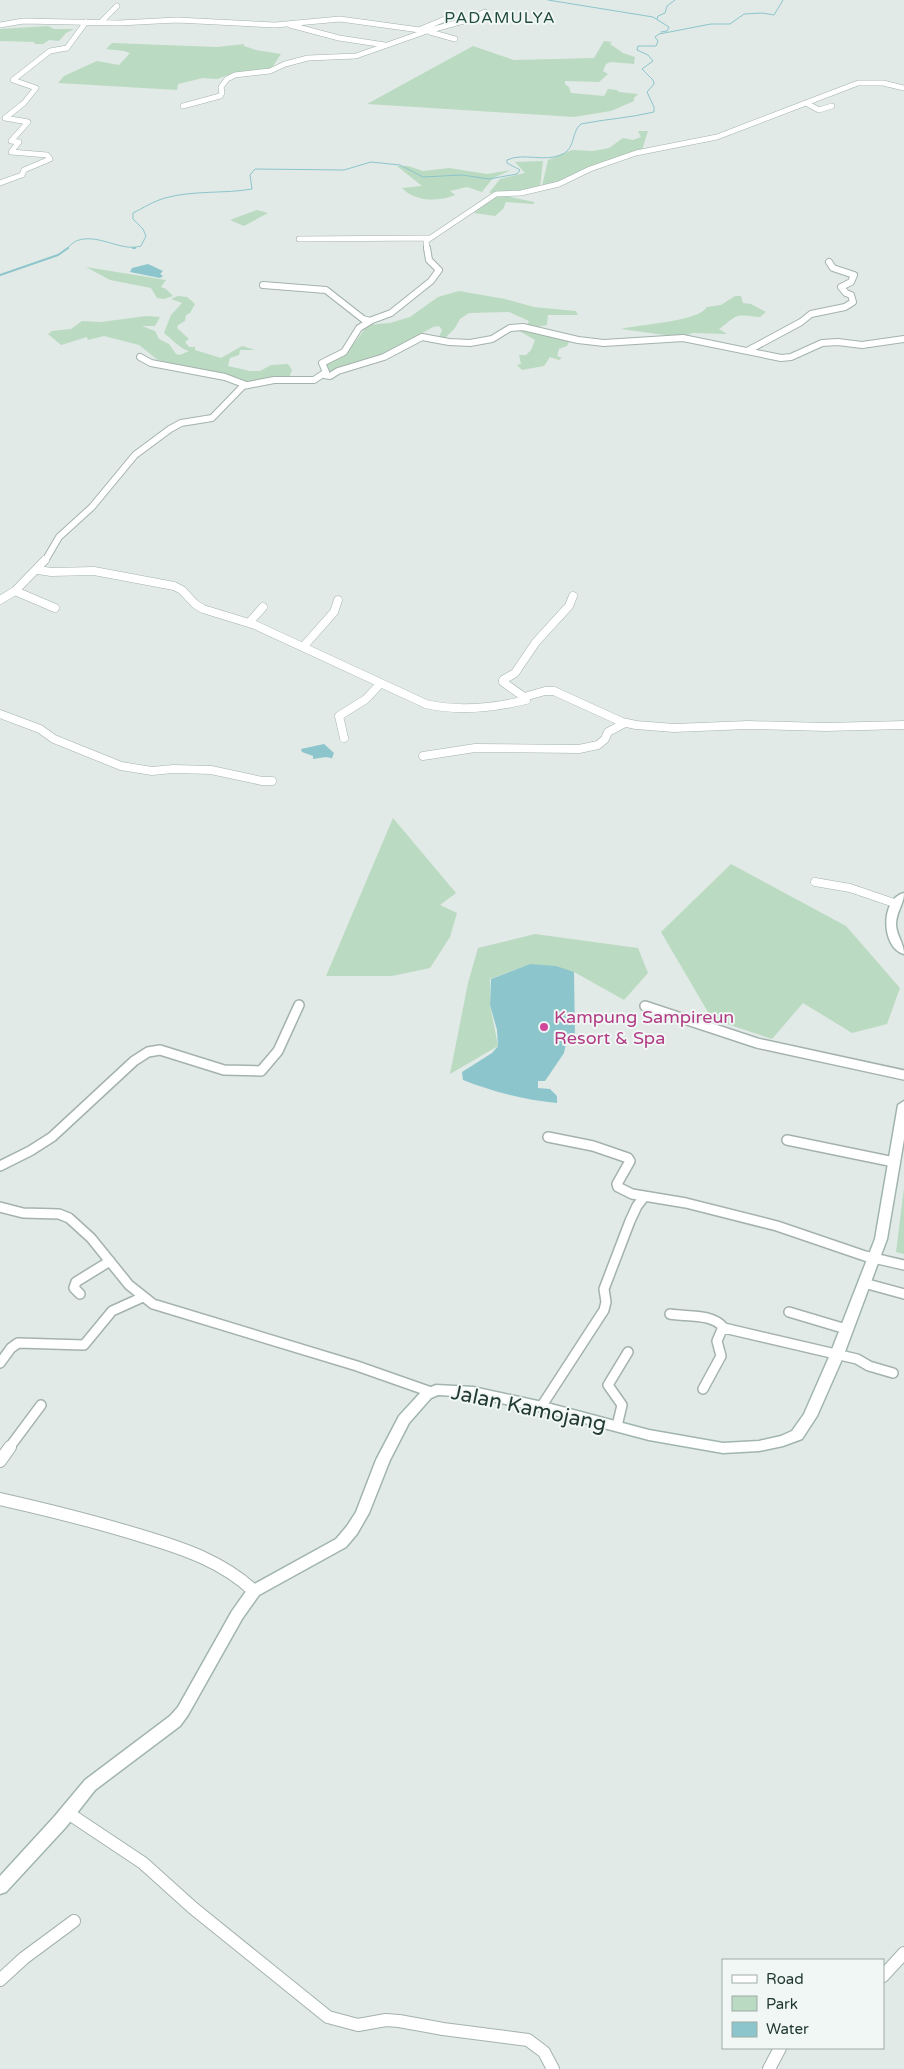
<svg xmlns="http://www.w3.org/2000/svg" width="904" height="2069" font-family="'Varela Round',sans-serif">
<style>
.green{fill:#bbdac2}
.water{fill:#8cc5cc}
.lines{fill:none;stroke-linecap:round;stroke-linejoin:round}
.stream-far1{stroke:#8cc5cc;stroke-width:1}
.stream{stroke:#8cc5cc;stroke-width:2}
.street-far4-casing{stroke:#a4b2ad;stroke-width:6}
.street-far3-casing{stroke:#a4b2ad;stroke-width:8}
.street-far2-casing{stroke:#a4b2ad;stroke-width:9}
.street-far1-casing{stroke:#a4b2ad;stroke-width:12}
.street-casing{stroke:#a4b2ad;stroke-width:14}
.secondary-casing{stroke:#a0b5ad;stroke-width:3}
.street-far4{stroke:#fff;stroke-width:5}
.street-far3{stroke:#fff;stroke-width:6}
.street-far2{stroke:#fff;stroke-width:8}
.street-far1{stroke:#fff;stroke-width:9}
.street{stroke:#fff;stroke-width:12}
.secondary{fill:#fff;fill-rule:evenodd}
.hotel-dot{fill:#d1479c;stroke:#f1f7f4;stroke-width:2}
.labels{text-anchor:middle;stroke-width:4;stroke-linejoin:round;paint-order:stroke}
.far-quarter-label{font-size:16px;letter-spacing:1px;fill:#204b3f;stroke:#f1f7f4}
.hotel-label{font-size:18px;fill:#b23c85;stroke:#f1f7f4;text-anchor:start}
.near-street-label{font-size:21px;fill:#223a33;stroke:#f1f7f4}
</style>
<rect width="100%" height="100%" fill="#e1eae6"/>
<path class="green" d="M48,26L54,29H74L66,33L59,41L49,40L43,44H35L34,42L0,41V29Z
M604,41L612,42L610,44L623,53L635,57L634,64L611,62L606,64L603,71L608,74L599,82L565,81V84L569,87L571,93L604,96L608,89L617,90L619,92L638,94L634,98V101L611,111L574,117L367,104L473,46L514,60L594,58Z
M112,43L217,47L244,44V46L256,50L281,54L271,69L237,72L217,79L203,78L178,84L177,90L58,83L64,76L97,61L119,65L130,53L124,51L106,49Z
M638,131H648L641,153L585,169L570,181L542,186L548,160L572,150L593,151L609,148L623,138L633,140L641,137Z
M543,161L540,187L518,192L489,193L500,179L525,173L515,162Z
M397,166H408L423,171L449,168L487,174L511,170L493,178L482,192L467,187L450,191L455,195C438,202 415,202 402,188L422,186Z
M506,196L534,202V204L506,202L503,209L495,216L474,213L491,197Z
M257,210L268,213L244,226L230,220Z
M86,267L166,280L161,287L166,289L173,296L164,299L157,298L151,288L110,280Z
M459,291L505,299L534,307L576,311L578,315H548L547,325L537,327L527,326L529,321L509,312L469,313L460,319L455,328L445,338L439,337L442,330L439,326L433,327L387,353L328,374L325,364C345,356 356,343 367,325L390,323L410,317L438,297Z
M178,296L187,297L195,304L190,313L186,315L185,321L178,325L177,328L189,339L185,342L189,347H195V350L221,358L242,346L255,350H240L239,355L230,358L228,366L250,371H260L271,365L288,364L292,370L289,378L250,383L158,360L139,345L104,336L88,340L87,337L61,345L48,334L52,331L71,329L82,321L101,322L146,316L160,317L155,326H142L155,331L159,339L169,344L176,354L180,355L189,351C179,348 173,340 164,333L171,315L182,303L171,299Z
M735,296H741L743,303L751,304L766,312L760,317C733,314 739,314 719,329L727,334L693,333L684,336H672L621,329C640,324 698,322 707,307L721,305Z
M514,328L570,340L567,346L559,349L557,356L562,358L559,360L550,357L544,366L522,370L517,365L521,364L519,355H526L531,350L535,340Z
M393,818L456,893L440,905L457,913L450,937L430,968L392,976H326Z
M731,864L846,926L900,988L887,1024L852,1033L803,1003L772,1039L712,1019L661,932Z
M535,934L638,948L648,973L624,1000L574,972L530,964L490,979V1005L498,1046L450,1074L468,983L478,948Z
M904,1188V1254L896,1252Z"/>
<path class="water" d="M148,264L163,271L160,274L163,276L160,278L130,272L132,268Z
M324,744L334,753L332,758L336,759L326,757L313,759V756L302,752L301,749Z
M530,964L556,966L574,972L575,1039L566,1044L564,1053L545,1081H538V1088L550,1089L557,1096V1103C524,1100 494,1092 463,1080L462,1072L492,1053L498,1046L497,1030L490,1005L491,979Z"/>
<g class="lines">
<path class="stream-far1" d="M548,0L653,17L669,27L667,31L661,32
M657,19L658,16L665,13L667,6L675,0
M66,249C70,246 74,241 79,240C100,234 121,252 141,246L146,236L143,229L133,219V213C143,208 154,201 165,198C194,190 223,194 252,189L250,175L255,169L344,170L371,162L400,165L423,177L462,175L489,179L517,174L520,170L507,163V160C524,152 545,163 563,154C576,147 571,132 581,124C605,119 630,118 654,112V107L647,92L654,84L653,80L642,69L653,61L648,55L637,50L638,46H656L658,41L655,37L659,34L711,24H730L744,14L762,13L774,15L783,0"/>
<path class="stream" d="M133,248H135
M0,275L58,255L68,248"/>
<g class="street-far4-casing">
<path id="street-far4" d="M101,22L117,6
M0,25L23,21L119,23L177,20L275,25L340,19L427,31L356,56L308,58L285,64L270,71L235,75L227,79L221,87L222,93L220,96L183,106
M290,25L339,38L385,45
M421,29L445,19
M427,31L471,19L485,12
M430,32L455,39
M806,103L819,110L832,106
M0,183L22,175L24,170L50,159L47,155L11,152L19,142L11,141L28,122L5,118L24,103L36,88L13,80L50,51L67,48L86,22
M299,239L429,238
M427,249L426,241L496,194L521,193L559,184L590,169L636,153L717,137L858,83H883L904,88"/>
</g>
<g class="street-far3-casing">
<path id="street-far3" d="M263,285L326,290L363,319L370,321
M749,350L801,322L811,314L845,307L853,302L851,295L846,293L841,287L851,282L854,275L833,268L829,262
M140,357L151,363L225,377L246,385
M324,375L330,376L338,371L384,357L422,337L449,342L470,343L492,339L510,328L523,327L578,340L604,343L683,338L781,358L791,357L822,343L838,342L862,345L904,339
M45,561L59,537L92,507L135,455L170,429L181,423L212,418L243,386L274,380H314L326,372L322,363L344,352L359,328L372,320L391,313L431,281L439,270L429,260L427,248"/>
</g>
<g class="street-far2-casing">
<path id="street-far2" d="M38,570L51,572L94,571L174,586L182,590L195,604L203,609L255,625L426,704C459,712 493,708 526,700L524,697L545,691H554L622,722L636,725L674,728L748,725L826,727L904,725
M15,591L55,608
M0,600L15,591L45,560
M249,623L263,607
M303,647L334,612L338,600
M524,697L503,682V680L515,673L536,642L569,606L573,596
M0,714L40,729L54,739L121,766L152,771L173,769L211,770L262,781H272
M344,738L339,716L366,699L380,684
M423,756L475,748L579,749L598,745L605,739L608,732L625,723
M815,882L850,888L897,904"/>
</g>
<g class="street-far1-casing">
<path id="street-far1" d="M645,1006L757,1043L904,1075
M548,1137L593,1146L628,1158L630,1161L617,1184L618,1187L632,1194L686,1203L777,1226L865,1256L904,1265
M787,1140L894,1162
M0,1166L30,1151L52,1137L134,1061L148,1052L160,1050L224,1070L261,1071L278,1051L299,1005
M0,1207L23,1213L59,1214L69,1218L91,1238L129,1285L153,1304L357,1366L431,1392
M864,1283L904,1294
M80,1294L74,1288L76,1282L110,1261
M789,1312L846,1329
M670,1314C687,1317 712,1313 724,1328L857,1359L869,1366L893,1373
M0,1363L11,1348L18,1343L84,1345L112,1311L143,1297
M703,1389L721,1356L717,1341L723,1327
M541,1407L604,1310L606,1302L604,1289L630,1221L637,1206L644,1197
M617,1426L622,1405L608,1385L628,1352
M9,1448L41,1405"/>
</g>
<g class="street-casing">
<path id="street" d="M0,1461L10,1447
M0,1499C49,1510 97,1522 145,1537C185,1549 223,1562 254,1591
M68,1813L143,1863L193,1908L328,2017L358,2025L386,2020L399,2021L443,2029L528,2040L544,2052L553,2069
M883,1976L904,1953
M0,1980L24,1958L74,1921
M769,2069L780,2048"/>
</g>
<g class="secondary-casing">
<path id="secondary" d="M904,893C904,904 896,912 896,924C896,935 904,943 904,954C881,948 880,899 904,893Z
M904,1101V1139L887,1239L843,1357L817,1416L802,1439L783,1446L759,1451L723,1453L649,1440L547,1413L473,1397L438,1395L431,1398L409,1423L390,1460L369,1513L357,1534L346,1547L259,1595L242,1619L188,1715L180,1726L95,1790L66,1827L6,1892L0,1894V1876L54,1817L85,1780L170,1716L178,1707L232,1611L249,1587L336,1539L347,1526L356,1512L376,1460L399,1416L421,1392L431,1387L436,1385L473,1387L547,1403L649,1430L723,1443L759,1441L781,1436L792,1431L804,1414L829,1357L875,1239L898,1105Z"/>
</g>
<use href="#street-far4" class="street-far4"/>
<use href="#street-far3" class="street-far3"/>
<use href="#street-far2" class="street-far2"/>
<use href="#street-far1" class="street-far1"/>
<use href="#street" class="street"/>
<use href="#secondary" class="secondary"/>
</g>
<circle class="hotel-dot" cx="544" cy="1027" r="5"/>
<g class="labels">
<g class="far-quarter-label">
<text x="500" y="23">PADAMULYA</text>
</g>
<g class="hotel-label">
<text x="554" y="1023">Kampung Sampireun<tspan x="554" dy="21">Resort &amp; Spa</tspan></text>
</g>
<g class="near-street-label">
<text transform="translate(529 1408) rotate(12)" y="7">Jalan Kamojang</text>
</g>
</g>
<rect x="722" y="1959" width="162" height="90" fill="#f1f7f4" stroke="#9eaba7"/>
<rect x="732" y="1975" width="25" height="8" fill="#ffffff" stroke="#9eaba7"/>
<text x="766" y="1984" font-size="15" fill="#223a33">Road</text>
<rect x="732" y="1996" width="25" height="15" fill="#bbdac2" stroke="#9eaba7"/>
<text x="766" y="2009" font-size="15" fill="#223a33">Park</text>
<rect x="732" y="2022" width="25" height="15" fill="#8cc5cc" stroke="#9eaba7"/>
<text x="766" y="2034" font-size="15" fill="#223a33">Water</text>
</svg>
